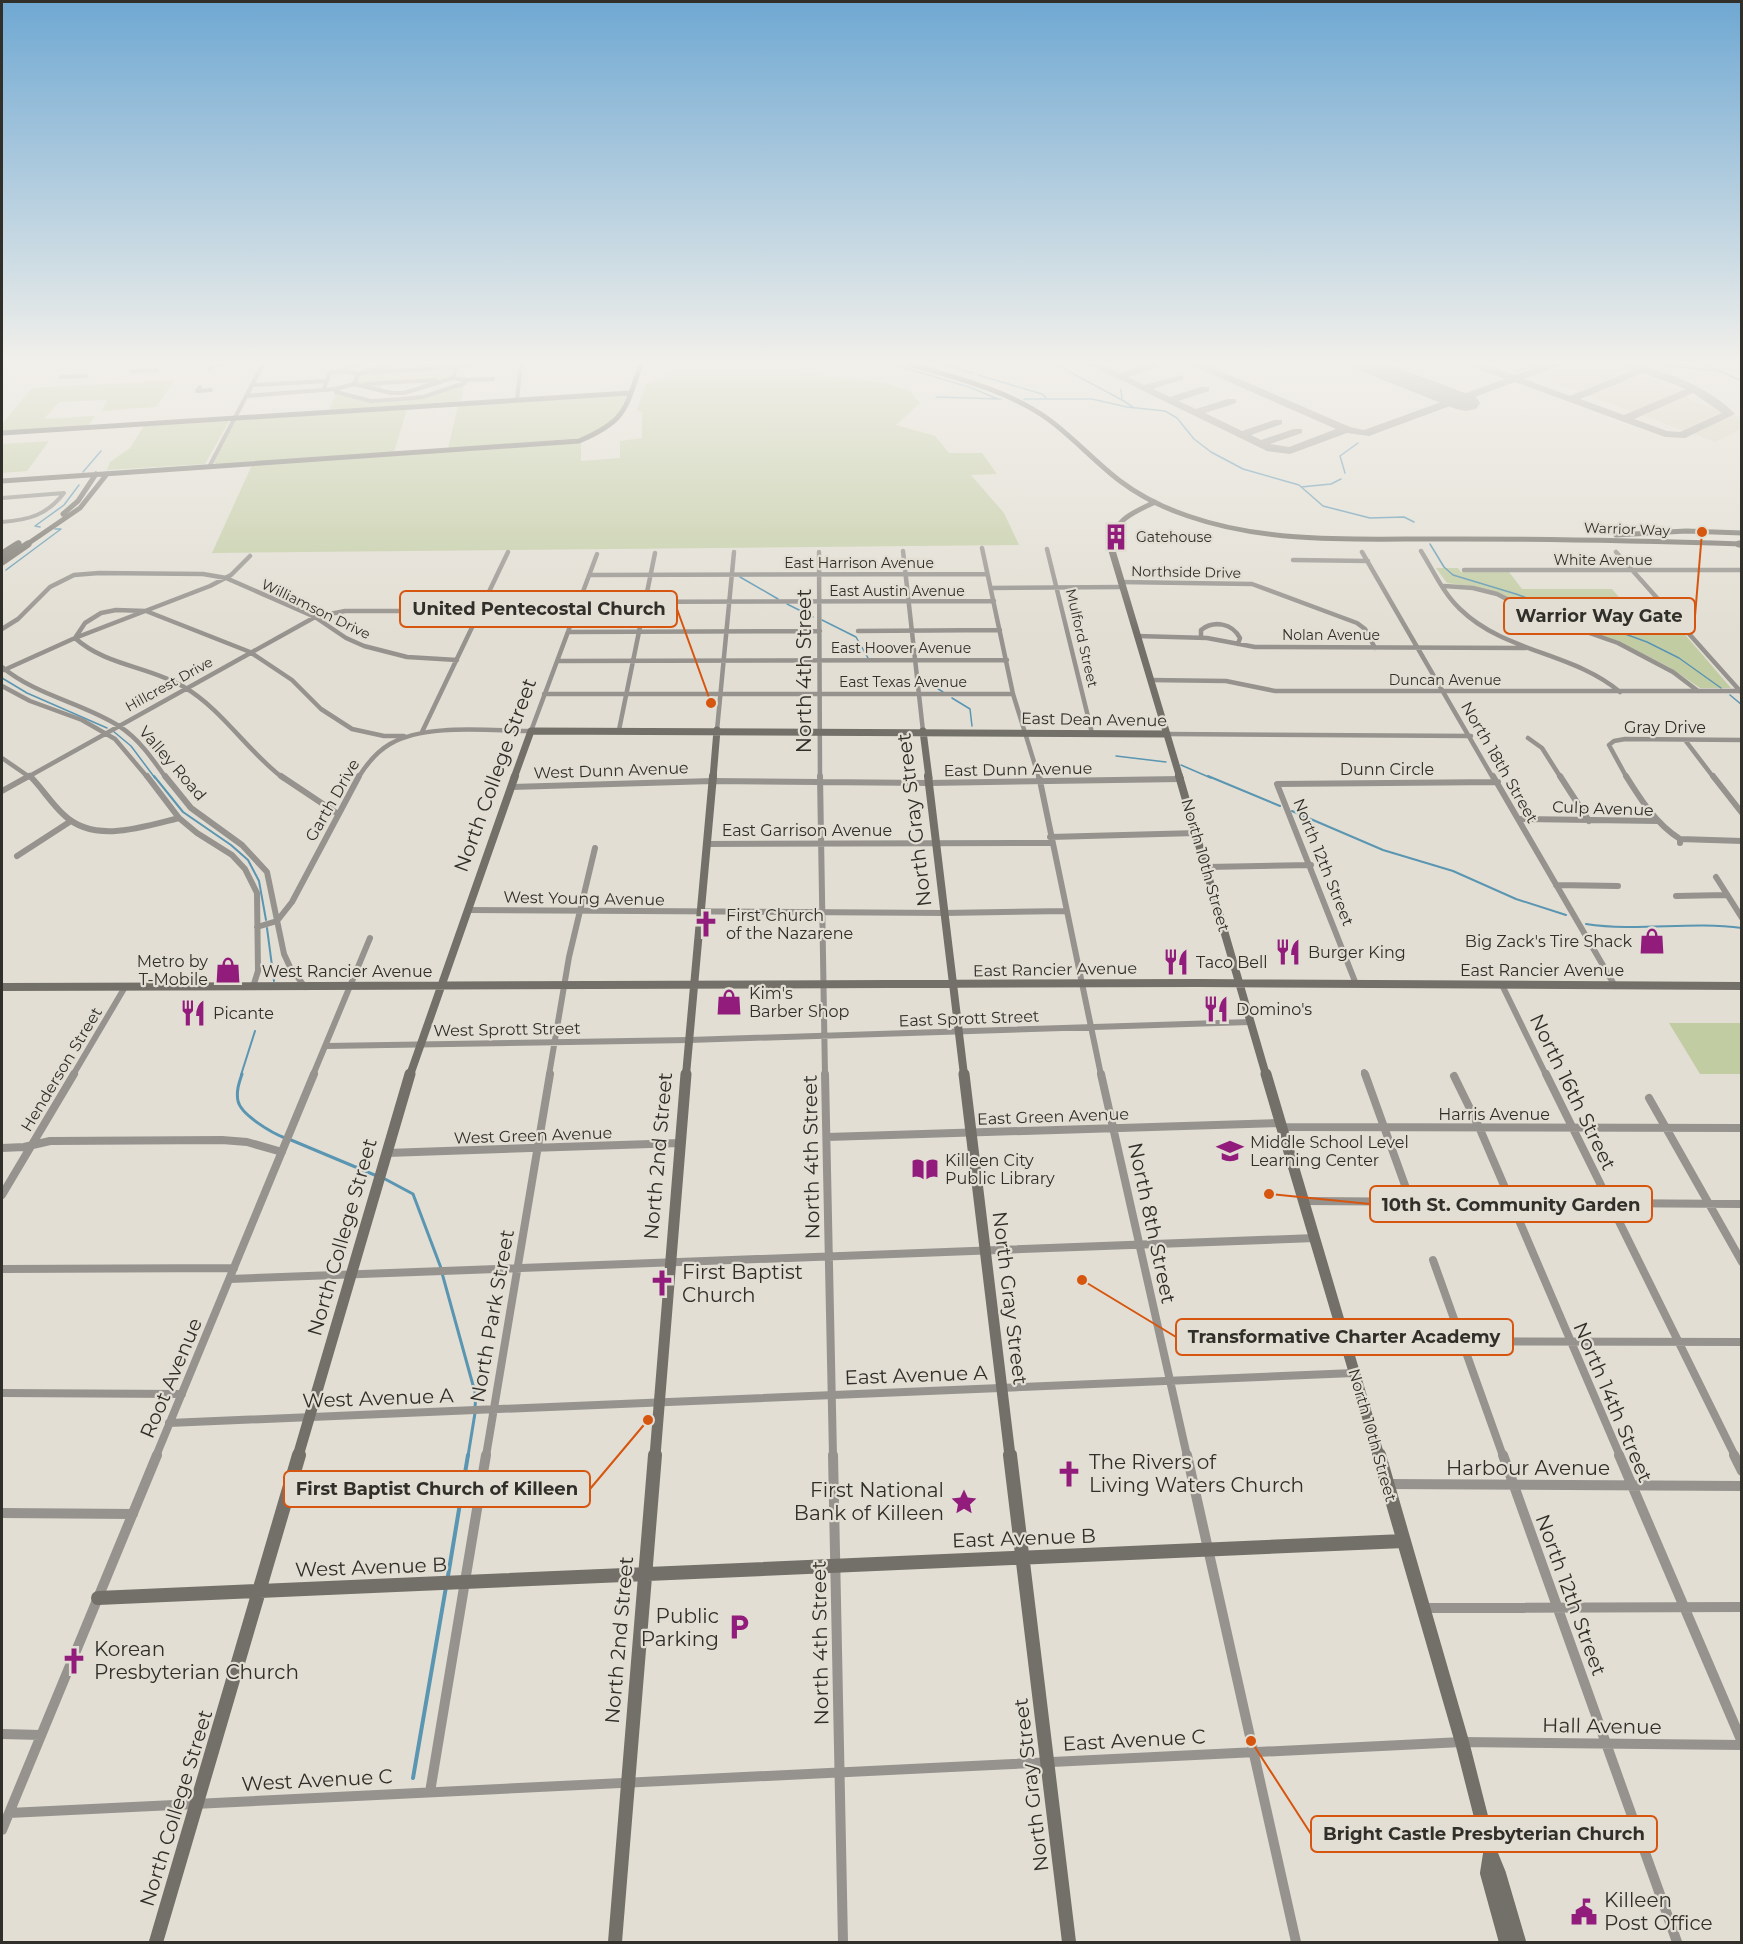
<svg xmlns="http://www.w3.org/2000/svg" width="1743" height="1944" font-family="Montserrat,sans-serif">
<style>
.built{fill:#d7d2bf}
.green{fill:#c2cca3}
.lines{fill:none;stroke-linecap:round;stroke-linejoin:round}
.stream-far3{stroke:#5a95b2;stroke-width:1.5}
.stream-far2{stroke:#5a95b2;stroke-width:2}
.stream-far1{stroke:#5a95b2;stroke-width:3}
.stream{stroke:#5a95b2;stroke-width:4}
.taxiway{fill:#a19e96;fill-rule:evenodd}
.runway{fill:#a19e96;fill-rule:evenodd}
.street-far4{stroke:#96938f;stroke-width:4}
.street-far3{stroke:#96938f;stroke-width:4.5}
.street-far2{stroke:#96938f;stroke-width:6}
.street-far1{stroke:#96938f;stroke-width:8}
.street{stroke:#96938f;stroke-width:10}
.secondary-far4{stroke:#737069;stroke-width:5}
.secondary-far3{stroke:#737069;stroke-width:7}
.secondary-far2{stroke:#737069;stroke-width:8}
.secondary-far1{stroke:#737069;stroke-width:11}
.secondary{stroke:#737069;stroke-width:14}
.labels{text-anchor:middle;stroke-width:4.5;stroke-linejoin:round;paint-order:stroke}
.far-street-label{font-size:14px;fill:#302f2a;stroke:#e2ded3}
.far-poi-label{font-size:14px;fill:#302f2a;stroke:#e2ded3;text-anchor:start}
.street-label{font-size:16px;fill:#302f2a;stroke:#e2ded3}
.poi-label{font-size:16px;fill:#302f2a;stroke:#e2ded3;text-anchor:start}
.near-street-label{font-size:20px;fill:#302f2a;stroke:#e2ded3}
.near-poi-label{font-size:20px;fill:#302f2a;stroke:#e2ded3;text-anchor:start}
.leader{fill:none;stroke:#d6550f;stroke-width:2}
.callout-dot{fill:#d6550f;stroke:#e2ded3;stroke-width:2}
.callout{fill:#e2ded3;stroke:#d6550f;stroke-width:2}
.callout-label{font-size:18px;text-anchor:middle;font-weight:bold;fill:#302f2a}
</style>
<rect width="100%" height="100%" fill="#e2ded3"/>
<path class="built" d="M1580,364H1606L1683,390L1690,400L1741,418V429L1715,442L1541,378Z"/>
<path class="green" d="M427,364L453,369L452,376L421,387L423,381L383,383L381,390L356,383L359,375L383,367L382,371L425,369Z
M775,370L879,382L909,390L920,403L896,425L935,436L949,453H982L997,474L971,475L1004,513L1019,545L212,553L252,465L581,443V461L620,458V441L642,438V413L637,410L646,383L669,377L670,374L677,372Z
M175,380L156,407L101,411L107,402L106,400L59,402L44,419L95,416L88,426L2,432V424L32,388Z
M464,385L461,401L329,410L336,393L371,401L422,398Z
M627,396L613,423L580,438L448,449L458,405Z
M407,409L394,452L216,464L213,462L235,421L238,420Z
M229,421L205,464L107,470L110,462L130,448L144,426Z
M49,441L27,471L2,473V444Z
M1436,568H1458L1461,572H1509L1522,589H1612L1642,624L1675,623L1731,688H1700L1669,667L1622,643L1547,617L1496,592L1476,587L1447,583Z
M1669,1023H1741V1074H1700Z"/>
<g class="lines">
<path class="stream-far3" d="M891,364L969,387L998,399
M941,364L973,373
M1055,364L1122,400
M1704,364L1742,381
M1668,366L1721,371
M1517,371L1538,364
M978,375L1042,394L1046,398
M1121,389L1122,400L1133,407
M936,397L1001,399
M1024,399H1092L1127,407L1165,411L1177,418L1194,439L1211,452L1243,469L1299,485L1323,506L1370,518L1404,517L1414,522
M83,472L101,451
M1345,473L1340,456L1358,443
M1301,487L1331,484L1341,479
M40,527L35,526L64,505L79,485
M1430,544L1444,567L1453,575L1516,594L1647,642L1679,658L1721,688
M6,570L61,529H55
M740,577L778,599
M787,604L813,617
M822,620L856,637L868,658
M2,678L27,693L107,728
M923,679L943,692
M1730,695L1742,705
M952,698L970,709L972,726
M113,731L131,746L155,778
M1116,756L1166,762
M1181,765L1211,778"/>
<path class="stream-far2" d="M154,776L183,812L231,845L248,860L259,881L266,920
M1208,776L1280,806
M1292,811L1383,850L1453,871L1516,899L1566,915
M1586,924C1637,932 1690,921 1742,928
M267,928L274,981
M241,1075L255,1031"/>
<path class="stream-far1" d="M242,1074C239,1083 236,1091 238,1101C241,1115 272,1133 285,1138
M291,1140L377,1176
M385,1179L413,1194L441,1268
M442,1273L476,1396L475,1407
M468,1456L475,1413"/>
<path class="stream" d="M448,1576L468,1455
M413,1778L446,1587"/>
<path class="taxiway" d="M1088,364H1100L1119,373L1148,364H1158V367L1128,377L1144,385L1183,375V379L1153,389L1170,397L1201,387H1209V391L1178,401L1196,409L1228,399H1236V403L1205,413L1242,431L1274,420H1282V424L1251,435L1261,440L1294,429H1302V433L1270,444L1289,447L1336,429L1193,366L1192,364H1204L1350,427L1364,430L1505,379L1470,366L1469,364H1482L1515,375L1547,364H1560L1559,366L1524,379L1570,396L1634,370L1622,364C1656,364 1712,389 1735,414L1685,438L1665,437L1515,382L1369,436L1347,433L1290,454L1267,451ZM1643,373L1686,389L1624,415L1580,399ZM1693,393L1722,413L1680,432L1667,431L1634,419Z"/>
<path class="runway" d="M1352,364H1387L1476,397L1480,403L1476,409L1466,411L1456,409L1356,369Z"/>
<path class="street-far4" d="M393,364L358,374L354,384L391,393H404L453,378L456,368L434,364
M456,368L470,364
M210,369L213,364H227
M132,371L157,370
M374,372L442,368
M358,374L344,371L345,368L361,364
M61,377L86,376
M466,380L493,379
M327,381L330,372L344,371
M354,384L336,389V392L371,401L401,399L423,397L465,383L466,380L453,378
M365,384L436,380
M252,385L327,381L323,390L336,389
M200,387L197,391L211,390
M246,396L323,390
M517,400L521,364
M209,467L263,364
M2,498L64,493
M2,522C29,520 47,515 64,493"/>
<path class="street-far3" d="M982,548L1013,694L1039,778
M1047,549L1092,733
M903,551L923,731
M1421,551C1433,570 1443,593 1460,609C1505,653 1573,652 1620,692
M819,552L820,778
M1362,552L1493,778
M1616,552L1741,692
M1293,560L1368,561
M1464,570H1742
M590,575L987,574
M1120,582L1252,584L1357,623L1365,629L1375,648
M1444,586L1473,588L1497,594L1538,615L1618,643L1673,672L1698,691
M991,588L1121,587
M580,602L994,601
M2,629L18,619L50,587L74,575L99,573L203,574L226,578L315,617L346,638L364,646L407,657L457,660
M858,631L1000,630
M568,632L820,631
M1137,636L1207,638L1255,647L1526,648
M1201,638V630C1214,620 1232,623 1240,638L1238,644
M557,661L1007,660
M2,667C37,696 81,702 119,726C139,739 152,758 166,778
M4,670L75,638L210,586L231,575L250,556
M1150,680L1226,681L1275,691H1742
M2,686L30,701L82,720L115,739L148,778
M544,694H1013
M619,730L655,553
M717,730L734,552
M422,732L508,552
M1167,734L1471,736
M1528,738L1542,748L1561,778
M1685,740L1714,778
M2,758L31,778
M26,778L315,617L345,611H480
M283,778C247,751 223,710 184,687C149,666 106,666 75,638L85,623L101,613L116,610L146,611L250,652L292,680L321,709L352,729L384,736H404
M358,778C366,765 376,752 390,744C426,723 490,731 531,731L597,554
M1627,778L1609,745L1614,741L1625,739L1742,740"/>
<path class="street-far2" d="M30,776C42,788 51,803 64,815C94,844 143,827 179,818
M147,776L179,818L197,833L232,855L245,869L257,893L258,971L253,987
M165,776L191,808L242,845L267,872L284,954L290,967L305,987
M281,776L338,814
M820,776L825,1075
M1039,776L1101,1075
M1493,776L1615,986
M1560,776L1589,821
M1626,776C1641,800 1656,824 1680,839V843
M1713,776L1742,813
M512,787L712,781L929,783L1181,779
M2,791L29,776
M1518,819L1658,821
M1050,837L1197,833
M1680,839L1742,841
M707,844L1052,843
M17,856L71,821
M1207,867L1311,865
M1716,877L1742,918
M1556,885L1618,886
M1676,896L1726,895
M468,910L944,913L1066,911
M257,927L277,921L292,902L359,776
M1356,984L1277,784L1498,782
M1502,985L1546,1075
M326,1046L689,1040L1250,1022
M1364,1072L1365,1075
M73,1075L125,987
M313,1075L370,938
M549,1075L569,957L595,848"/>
<path class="street-far1" d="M825,1074L833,1456
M1101,1074L1187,1456
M1365,1074L1411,1202
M1546,1074L1735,1456
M1454,1076L1479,1127L1620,1456
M1649,1098L1742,1262
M1282,1127L1742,1128
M827,1137L1280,1123
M2,1148L24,1147L50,1141L222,1140L247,1142L282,1152
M387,1153L680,1143
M2,1195L74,1074
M1305,1201L1742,1204
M1433,1260L1503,1456
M2,1269L234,1268
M230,1279L1315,1238
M1346,1341L1742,1342
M2,1393L182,1394
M169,1423L1354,1373
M156,1456L314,1074
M486,1456L550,1074"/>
<path class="street" d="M833,1455L843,1942
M1187,1455L1296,1942
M1503,1455L1677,1942
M1619,1455L1742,1742
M1734,1455L1742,1471
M1387,1484L1742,1486
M2,1513L133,1514
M1424,1608L1742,1607
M2,1734L40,1735
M430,1792L486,1455
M9,1813L1462,1742L1742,1745
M2,1830L157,1455"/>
<path class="secondary-far4" d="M910,364C957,378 1007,390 1048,419C1074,438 1095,462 1120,481C1140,496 1164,508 1188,516C1274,546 1368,538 1457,539C1552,539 1647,541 1742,544
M2,433L630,393
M2,481L579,441C626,421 625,410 641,364
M63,514L78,501L96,474
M1616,535L1686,531L1742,533
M15,545L19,543
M26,545L80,508L107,474
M1110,545C1113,520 1134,512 1155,502"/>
<path class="secondary-far3" d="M1110,544L1180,778
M1739,544H1742
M2,554L18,544
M2,562L28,544
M923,731L929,778
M514,778L531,731L1167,734
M713,778L717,730"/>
<path class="secondary-far2" d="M928,776L964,1075
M1179,776L1266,1075
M2,987L1198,983L1742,986
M410,1075L515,776
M686,1075L713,776"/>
<path class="secondary-far1" d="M964,1074L1010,1456
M1266,1074L1379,1456
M298,1456L410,1074
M655,1456L686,1074"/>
<path class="secondary" d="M1010,1455L1069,1942
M1379,1455L1462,1742L1490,1852L1499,1874L1519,1942
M98,1598L1404,1541
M1490,1854L1487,1873L1506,1942
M156,1942L299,1455
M615,1942L655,1455"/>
</g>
<linearGradient id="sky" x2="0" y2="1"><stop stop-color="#6fa8d2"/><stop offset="0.57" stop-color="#f2f0eb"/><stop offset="1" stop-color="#f2f0eb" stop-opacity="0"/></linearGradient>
<rect width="1743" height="636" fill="url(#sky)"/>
<defs>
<g id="building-bare" transform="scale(2.07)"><path d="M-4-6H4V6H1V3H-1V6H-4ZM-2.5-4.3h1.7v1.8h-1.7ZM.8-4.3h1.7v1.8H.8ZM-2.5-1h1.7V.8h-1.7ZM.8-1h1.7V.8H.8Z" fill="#911c7b" stroke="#e2ded3" stroke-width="2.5" paint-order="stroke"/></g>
<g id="church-bare" transform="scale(2.07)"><path d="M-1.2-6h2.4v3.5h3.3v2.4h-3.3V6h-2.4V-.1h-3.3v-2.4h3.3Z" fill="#911c7b" stroke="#e2ded3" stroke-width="2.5" paint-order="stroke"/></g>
<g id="shop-bare" transform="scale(2.07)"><path d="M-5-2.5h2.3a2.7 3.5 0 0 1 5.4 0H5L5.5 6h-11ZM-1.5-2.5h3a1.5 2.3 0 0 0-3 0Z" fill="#911c7b" stroke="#e2ded3" stroke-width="2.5" paint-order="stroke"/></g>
<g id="restaurant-bare" transform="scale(2.07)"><path d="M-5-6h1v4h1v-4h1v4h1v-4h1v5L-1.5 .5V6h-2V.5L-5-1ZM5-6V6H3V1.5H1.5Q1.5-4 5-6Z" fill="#911c7b" stroke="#e2ded3" stroke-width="2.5" paint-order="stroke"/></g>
<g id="school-bare" transform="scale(2.07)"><path d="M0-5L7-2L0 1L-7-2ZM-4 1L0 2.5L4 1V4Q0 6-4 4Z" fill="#911c7b" stroke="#e2ded3" stroke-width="2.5" paint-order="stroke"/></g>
<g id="library-bare" transform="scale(2.07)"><path d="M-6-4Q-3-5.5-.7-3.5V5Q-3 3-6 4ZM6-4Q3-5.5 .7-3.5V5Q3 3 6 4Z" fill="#911c7b" stroke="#e2ded3" stroke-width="2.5" paint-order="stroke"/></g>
<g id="sight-bare" transform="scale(2.07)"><path d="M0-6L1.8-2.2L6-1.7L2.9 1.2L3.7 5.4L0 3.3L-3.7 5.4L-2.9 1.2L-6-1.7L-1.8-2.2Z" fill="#911c7b" stroke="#e2ded3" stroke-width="2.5" paint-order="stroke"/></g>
<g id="parking-bare" transform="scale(2.07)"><path d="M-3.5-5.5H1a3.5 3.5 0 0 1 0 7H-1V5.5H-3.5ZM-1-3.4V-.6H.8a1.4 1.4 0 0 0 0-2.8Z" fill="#911c7b" stroke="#e2ded3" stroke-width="2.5" paint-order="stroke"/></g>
<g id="civic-bare" transform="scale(2.07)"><path d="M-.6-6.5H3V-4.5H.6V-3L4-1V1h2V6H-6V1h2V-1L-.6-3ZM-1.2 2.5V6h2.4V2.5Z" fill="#911c7b" stroke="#e2ded3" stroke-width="2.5" paint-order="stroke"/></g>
</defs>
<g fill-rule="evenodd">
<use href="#building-bare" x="1116" y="537"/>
<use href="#church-bare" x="706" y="924"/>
<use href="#shop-bare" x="1652" y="941"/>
<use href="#restaurant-bare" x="1288" y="952"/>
<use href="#restaurant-bare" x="1176" y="962"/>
<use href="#shop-bare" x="228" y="970"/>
<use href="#shop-bare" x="729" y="1002"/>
<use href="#restaurant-bare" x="1216" y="1009"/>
<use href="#restaurant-bare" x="193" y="1013"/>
<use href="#school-bare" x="1230" y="1151"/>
<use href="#library-bare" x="925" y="1169"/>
<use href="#church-bare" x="662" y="1283"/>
<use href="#church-bare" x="1069" y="1474"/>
<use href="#sight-bare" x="964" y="1502"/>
<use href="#parking-bare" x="739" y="1627"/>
<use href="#church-bare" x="74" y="1661"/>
<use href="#civic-bare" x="1584" y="1912"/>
</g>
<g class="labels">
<g class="far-street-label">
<text transform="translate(1627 529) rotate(2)" y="5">Warrior Way</text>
<text x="1603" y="565">White Avenue</text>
<text x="859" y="568">East Harrison Avenue</text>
<text transform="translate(1186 572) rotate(1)" y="5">Northside Drive</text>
<text x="897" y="596">East Austin Avenue</text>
<text transform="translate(316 609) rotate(26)" y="5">Williamson Drive</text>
<text x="1331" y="640">Nolan Avenue</text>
<text transform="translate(1082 638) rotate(77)" y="5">Mulford Street</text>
<text x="901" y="653">East Hoover Avenue</text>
<text x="1445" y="685">Duncan Avenue</text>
<text x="903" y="687">East Texas Avenue</text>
<text transform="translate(169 684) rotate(-29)" y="5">Hillcrest Drive</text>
</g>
<g class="far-poi-label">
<text x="1136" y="542">Gatehouse</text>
</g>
<g class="street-label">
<text transform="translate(1094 719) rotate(1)" y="6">East Dean Avenue</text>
<text x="1665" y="733">Gray Drive</text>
<text transform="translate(1500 762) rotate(60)" y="6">North 18th Street</text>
<text transform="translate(173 763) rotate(49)" y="6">Valley Road</text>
<text transform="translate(1018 769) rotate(-1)" y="6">East Dunn Avenue</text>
<text x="1387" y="775">Dunn Circle</text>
<text transform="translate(611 770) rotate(-2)" y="6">West Dunn Avenue</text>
<text transform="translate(332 800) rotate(-60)" y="6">Garth Drive</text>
<text transform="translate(1603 808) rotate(2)" y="6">Culp Avenue</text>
<text x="807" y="836">East Garrison Avenue</text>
<text transform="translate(1324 862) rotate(68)" y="6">North 12th Street</text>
<text transform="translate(1206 865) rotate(74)" y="6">North 10th Street</text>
<text transform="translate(584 898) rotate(1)" y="6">West Young Avenue</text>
<text transform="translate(1055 969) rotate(-1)" y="6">East Rancier Avenue</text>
<text x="1542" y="976">East Rancier Avenue</text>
<text x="347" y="977">West Rancier Avenue</text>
<text transform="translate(969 1018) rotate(-2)" y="6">East Sprott Street</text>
<text transform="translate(507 1029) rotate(-1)" y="6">West Sprott Street</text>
<text transform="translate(61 1069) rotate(-59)" y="6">Henderson Street</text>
<text x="1494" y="1120">Harris Avenue</text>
<text transform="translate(1053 1116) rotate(-2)" y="6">East Green Avenue</text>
<text transform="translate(533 1135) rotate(-2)" y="6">West Green Avenue</text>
<text transform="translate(1373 1435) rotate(74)" y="6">North 10th Street</text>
</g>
<g class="poi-label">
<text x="726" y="921">First Church<tspan x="726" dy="18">of the Nazarene</tspan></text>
<text x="1632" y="947" text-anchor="end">Big Zack's Tire Shack</text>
<text x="1308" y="958">Burger King</text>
<text x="208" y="967" text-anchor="end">Metro by<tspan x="208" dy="18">T-Mobile</tspan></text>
<text x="1196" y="968">Taco Bell</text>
<text x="749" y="999">Kim's<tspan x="749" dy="18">Barber Shop</tspan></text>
<text x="1236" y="1015">Domino's</text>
<text x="213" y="1019">Picante</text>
<text x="1250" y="1148">Middle School Level<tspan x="1250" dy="18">Learning Center</tspan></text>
<text x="945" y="1166">Killeen City<tspan x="945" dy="18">Public Library</tspan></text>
</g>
<g class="near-street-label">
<text transform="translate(804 671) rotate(-90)" y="7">North 4th Street</text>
<text transform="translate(495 775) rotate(-70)" y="7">North College Street</text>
<text transform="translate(914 820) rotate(-97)" y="7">North Gray Street</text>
<text transform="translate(1573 1092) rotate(64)" y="7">North 16th Street</text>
<text transform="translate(658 1156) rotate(-85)" y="7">North 2nd Street</text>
<text transform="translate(811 1157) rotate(-91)" y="7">North 4th Street</text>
<text transform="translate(1152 1223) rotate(78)" y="7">North 8th Street</text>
<text transform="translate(342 1237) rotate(-74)" y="7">North College Street</text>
<text transform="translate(1010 1298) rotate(83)" y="7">North Gray Street</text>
<text transform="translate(492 1316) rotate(-80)" y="7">North Park Street</text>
<text transform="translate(916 1375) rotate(-2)" y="7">East Avenue A</text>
<text transform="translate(171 1378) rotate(-67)" y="7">Root Avenue</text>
<text transform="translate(378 1398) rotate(-2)" y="7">West Avenue A</text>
<text transform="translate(1613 1402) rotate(67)" y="7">North 14th Street</text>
<text x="1528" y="1475">Harbour Avenue</text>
<text transform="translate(1024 1538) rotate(-2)" y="7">East Avenue B</text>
<text transform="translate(371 1567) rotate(-2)" y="7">West Avenue B</text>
<text transform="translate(1571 1595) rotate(70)" y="7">North 12th Street</text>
<text transform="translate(619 1640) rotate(-85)" y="7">North 2nd Street</text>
<text transform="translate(820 1643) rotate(-91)" y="7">North 4th Street</text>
<text transform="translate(1602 1726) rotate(1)" y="7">Hall Avenue</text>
<text transform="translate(1134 1740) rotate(-3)" y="7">East Avenue C</text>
<text transform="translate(317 1780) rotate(-3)" y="7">West Avenue C</text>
<text transform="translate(1031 1785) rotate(-97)" y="7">North Gray Street</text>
<text transform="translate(176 1808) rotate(-73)" y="7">North College Street</text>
</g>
<g class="near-poi-label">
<text x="682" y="1279">First Baptist<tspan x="682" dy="23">Church</tspan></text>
<text x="1089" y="1469">The Rivers of<tspan x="1089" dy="23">Living Waters Church</tspan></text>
<text x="944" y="1497" text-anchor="end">First National<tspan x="944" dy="23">Bank of Killeen</tspan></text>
<text x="719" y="1623" text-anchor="end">Public<tspan x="719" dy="23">Parking</tspan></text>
<text x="94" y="1656">Korean<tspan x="94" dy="23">Presbyterian Church</tspan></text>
<text x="1604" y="1907">Killeen<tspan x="1604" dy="23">Post Office</tspan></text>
</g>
</g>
<path class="leader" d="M711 703L677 609M1702 532L1695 616M1269 1194L1370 1204M1082 1280L1176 1337M648 1420L590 1489M1251 1741L1311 1834"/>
<g class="callout-dot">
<circle cx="711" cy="703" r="6"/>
<circle cx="1702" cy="532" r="6"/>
<circle cx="1269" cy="1194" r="6"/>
<circle cx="1082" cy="1280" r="6"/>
<circle cx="648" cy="1420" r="6"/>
<circle cx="1251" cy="1741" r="6"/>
</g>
<g class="callout">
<rect x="400" y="591" width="277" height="36" rx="6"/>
<rect x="1504" y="598" width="191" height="36" rx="6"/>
<rect x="1370" y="1186" width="282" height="36" rx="6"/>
<rect x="1176" y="1319" width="337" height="36" rx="6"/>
<rect x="284" y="1471" width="306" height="36" rx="6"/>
<rect x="1311" y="1816" width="346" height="36" rx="6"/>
</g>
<g class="callout-label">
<text x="539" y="615">United Pentecostal Church</text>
<text x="1599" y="622">Warrior Way Gate</text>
<text x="1511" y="1211">10th St. Community Garden</text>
<text x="1344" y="1343">Transformative Charter Academy</text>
<text x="437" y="1495">First Baptist Church of Killeen</text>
<text x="1484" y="1840">Bright Castle Presbyterian Church</text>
</g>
<rect width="1743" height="1944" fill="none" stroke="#302f2a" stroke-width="6"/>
</svg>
